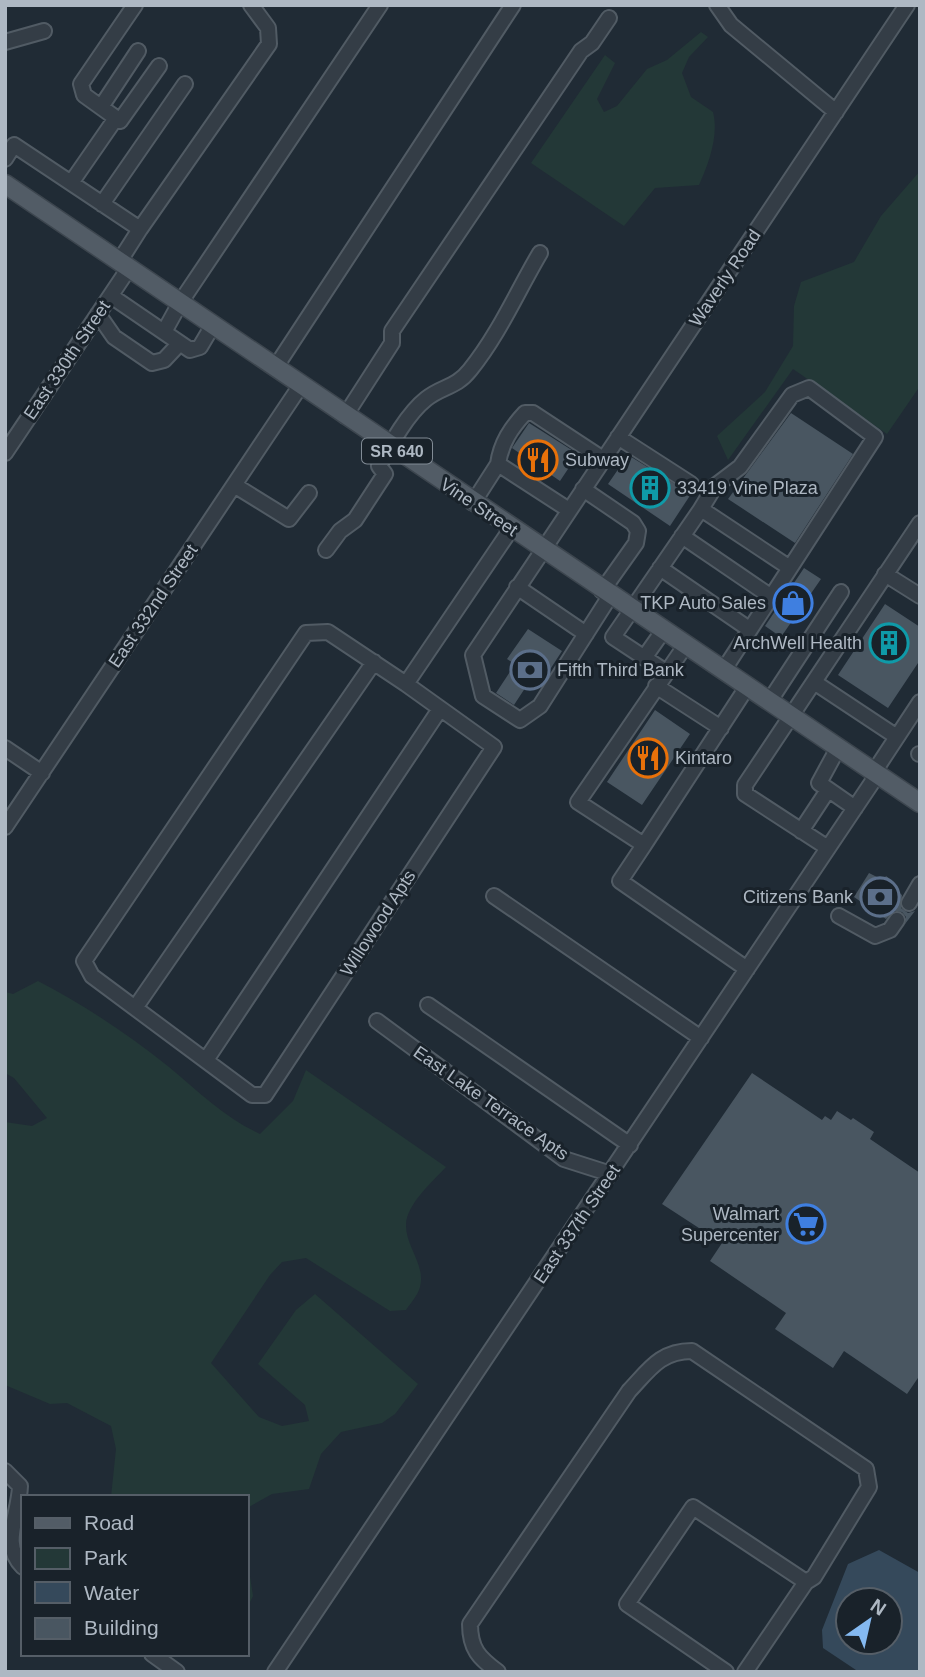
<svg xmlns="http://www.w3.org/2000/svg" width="925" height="1677" font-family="Arial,sans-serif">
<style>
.green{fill:#233837}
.water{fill:#35495b;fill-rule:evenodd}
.building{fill:#495661}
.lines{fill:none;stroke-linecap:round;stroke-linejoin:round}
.minor-casing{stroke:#515b64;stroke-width:18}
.major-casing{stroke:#3d464f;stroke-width:21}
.minor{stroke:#343d46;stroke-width:14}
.major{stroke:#525c66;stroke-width:18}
.labels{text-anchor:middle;stroke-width:6;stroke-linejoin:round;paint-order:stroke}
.shield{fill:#19222a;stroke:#818b95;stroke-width:2}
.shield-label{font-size:16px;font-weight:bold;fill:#aeb8c3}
.street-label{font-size:18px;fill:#aeb8c3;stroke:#19222a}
.poi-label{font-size:18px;fill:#aeb8c3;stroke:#19222a;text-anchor:start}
</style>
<rect width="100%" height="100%" fill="#202b35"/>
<path class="green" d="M701,32L708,37L689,57L682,73L691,97L713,112C719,135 709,163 699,185L655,188L624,226L531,163L605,55L615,63L597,99L604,112L617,106L647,69L667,60Z
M920,171V386L887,434L793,369L728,460L717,436L765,392L793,346L794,306L801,282L854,262L881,216Z
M38,981C83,1004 129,1035 169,1067C199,1092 225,1118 260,1134L293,1101L306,1070L446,1167C433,1181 407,1204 406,1224C405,1246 426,1265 420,1287C418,1295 410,1304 406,1310L390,1311L306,1258L282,1262L270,1275L211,1363L259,1417L282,1426L309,1421L305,1405L258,1364L296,1310L315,1294L418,1384L395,1414L382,1423L341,1432L321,1454L309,1489L272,1494L247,1508V1497H111L116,1449L111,1426L67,1403L50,1404L5,1385V1122L32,1126L47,1118L14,1078L5,1073V992L13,994Z
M247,1557L253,1596L247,1608Z"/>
<path class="water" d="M879,1550L920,1573V1672H859L823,1648L822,1630L848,1564ZM848,1600H890V1642H848Z"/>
<path class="building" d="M791,413L853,454L795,543L728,499Z
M529,423L578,454L560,481L512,448Z
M628,455L691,494L670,526L608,484Z
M804,568L821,579L781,637L765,626Z
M885,604L920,627V660L888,708L838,675Z
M528,629L562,651L542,682L533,676L514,705L496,693L515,664L507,659Z
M655,710L690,734L642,805L607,782Z
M869,873L883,880L886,876L894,882L891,886L902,895L901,908L908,913L915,911L905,924L906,917L902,912L894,911L886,919L854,897Z
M752,1073L822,1120L825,1116L831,1120L837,1111L851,1120L853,1118L874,1132L870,1139L920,1173V1375L907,1394L844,1351L833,1368L775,1329L786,1313L710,1261L722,1243L662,1204Z"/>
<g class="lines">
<g class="minor-casing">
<path id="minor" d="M717,5L731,25L836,112
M5,42L44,31
M101,107L138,51
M116,118L120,121L159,66
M5,159L14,145L140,229L119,262
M71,183L116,118L84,95L81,84L135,5
M102,204L185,84
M140,229L269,44L268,28L251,5
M111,296L190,350L200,347L213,325
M98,314L114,337L152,363L164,360L180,343
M164,332L180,303L380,5
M275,368L513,5
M345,416L392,343V331L581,51L592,43L609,18
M618,437L691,484
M5,453L129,268
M498,464C501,443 511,428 525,413H533L603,459
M234,485L289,519L309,493
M583,489L633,523L638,531L636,543L602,591
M473,503L498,464L569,510
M701,509L715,486L740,467L792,395L809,388L875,437L790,568
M682,536L770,596
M326,550L340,531L355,520L385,474L379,466C391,444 407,414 426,399C442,386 456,388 470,370C499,334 517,292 540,253
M660,568L749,629
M885,574L920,596
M517,587L586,634
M610,596L540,706L520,720L483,696L473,655L907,5
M685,646L578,802L644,845L747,687
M644,658L663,631
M666,672L613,637L701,509L790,568L723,671
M814,682L897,737
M406,684L328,632L306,633L84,961L92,976L252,1095H265L494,747L406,684L511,529
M656,686L721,728
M769,702L841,592
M5,748L42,773
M838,748L819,783L855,808
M919,754H920
M874,772L920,702
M5,827L301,385
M801,831L828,790
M644,845L620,881L747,969
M828,848L745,794V785L920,523
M494,896L701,1038
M909,903L920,884
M839,916L875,936L890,930L897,920
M428,1005L630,1145
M135,1008L374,662
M377,1021L564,1159L611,1174
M206,1060L440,709
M5,1471L20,1486C19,1516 0,1544 23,1567
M152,1654L177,1672
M275,1672L877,775
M498,1672C479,1658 470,1649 470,1624L629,1391C649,1370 660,1351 692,1351L866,1469L869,1487L814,1577L806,1582L693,1507L627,1604L726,1672
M745,1672L806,1582"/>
</g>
<g class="major-casing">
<path id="major" d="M5,184L920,803"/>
</g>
<use href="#minor" class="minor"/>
<use href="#major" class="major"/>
</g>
<defs>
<g id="restaurant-ring" transform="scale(2.0125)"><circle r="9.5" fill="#19222a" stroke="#e8710a" stroke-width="1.5"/><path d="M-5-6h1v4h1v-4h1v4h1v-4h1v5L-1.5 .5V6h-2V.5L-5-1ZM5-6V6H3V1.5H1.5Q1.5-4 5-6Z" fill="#e8710a"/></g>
<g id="building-ring" transform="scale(2.0125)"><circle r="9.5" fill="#19222a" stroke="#0f9aa8" stroke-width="1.5"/><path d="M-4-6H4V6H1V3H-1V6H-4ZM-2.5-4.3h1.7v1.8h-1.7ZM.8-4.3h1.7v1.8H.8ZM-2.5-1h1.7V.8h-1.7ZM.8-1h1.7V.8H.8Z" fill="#0f9aa8"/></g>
<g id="shop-ring" transform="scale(2.0125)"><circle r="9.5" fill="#19222a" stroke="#3f7fe0" stroke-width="1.5"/><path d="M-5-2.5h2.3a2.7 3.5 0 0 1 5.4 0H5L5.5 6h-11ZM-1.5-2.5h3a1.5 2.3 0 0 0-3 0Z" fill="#3f7fe0"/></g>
<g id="bank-ring" transform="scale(2.0125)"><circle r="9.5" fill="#19222a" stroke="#5c6f8a" stroke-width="1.5"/><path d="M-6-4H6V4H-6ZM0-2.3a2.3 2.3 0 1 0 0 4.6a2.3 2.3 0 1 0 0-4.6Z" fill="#5c6f8a"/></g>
<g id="supermarket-ring" transform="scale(2.0125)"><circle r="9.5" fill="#19222a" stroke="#3f7fe0" stroke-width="1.5"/><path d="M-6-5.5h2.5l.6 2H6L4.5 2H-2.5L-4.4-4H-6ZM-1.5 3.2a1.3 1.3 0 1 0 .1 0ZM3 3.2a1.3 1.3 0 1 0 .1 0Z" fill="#3f7fe0"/></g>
</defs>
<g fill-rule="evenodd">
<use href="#restaurant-ring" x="538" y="460"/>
<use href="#building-ring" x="650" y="488"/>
<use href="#shop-ring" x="793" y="603"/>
<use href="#building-ring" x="889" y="643"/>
<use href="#bank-ring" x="530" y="670"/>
<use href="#restaurant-ring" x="648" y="758"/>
<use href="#bank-ring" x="880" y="897"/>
<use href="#supermarket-ring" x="806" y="1224"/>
</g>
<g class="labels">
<rect class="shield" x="362" y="438.5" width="70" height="25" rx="5"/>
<g class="shield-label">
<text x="397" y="457">SR 640</text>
</g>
<g class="street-label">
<text transform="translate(725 278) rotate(-56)" y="6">Waverly Road</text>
<text transform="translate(67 360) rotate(-56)" y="6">East 330th Street</text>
<text transform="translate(479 507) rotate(34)" y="6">Vine Street</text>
<text transform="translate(153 606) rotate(-56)" y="6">East 332nd Street</text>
<text transform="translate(378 923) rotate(-57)" y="6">Willowood Apts</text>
<text transform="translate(491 1103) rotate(35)" y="6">East Lake Terrace Apts</text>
<text transform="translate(577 1224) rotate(-56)" y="6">East 337th Street</text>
</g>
<g class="poi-label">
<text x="565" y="466">Subway</text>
<text x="677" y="494">33419 Vine Plaza</text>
<text x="766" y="609" text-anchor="end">TKP Auto Sales</text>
<text x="862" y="649" text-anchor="end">ArchWell Health</text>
<text x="557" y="676">Fifth Third Bank</text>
<text x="675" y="764">Kintaro</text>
<text x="853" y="903" text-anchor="end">Citizens Bank</text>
<text x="779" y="1220" text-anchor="end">Walmart<tspan x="779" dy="21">Supercenter</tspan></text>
</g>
</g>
<rect width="925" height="1677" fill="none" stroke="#aeb8c3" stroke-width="14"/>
<rect x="21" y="1495" width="228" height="161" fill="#19222a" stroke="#555e67" stroke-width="2"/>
<rect x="35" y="1518" width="35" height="10" fill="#525c66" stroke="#555e67" stroke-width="2"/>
<text x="84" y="1530" font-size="21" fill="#aeb8c3">Road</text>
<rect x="35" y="1548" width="35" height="21" fill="#233837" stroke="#555e67" stroke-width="2"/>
<text x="84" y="1565" font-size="21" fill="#aeb8c3">Park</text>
<rect x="35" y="1582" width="35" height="21" fill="#35495b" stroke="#555e67" stroke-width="2"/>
<text x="84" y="1600" font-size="21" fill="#aeb8c3">Water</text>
<rect x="35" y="1618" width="35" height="21" fill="#495661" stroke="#555e67" stroke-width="2"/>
<text x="84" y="1635" font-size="21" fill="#aeb8c3">Building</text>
<g transform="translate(869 1621) rotate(34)"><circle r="33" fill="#19222a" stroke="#555e67" stroke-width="2"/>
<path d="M0-5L12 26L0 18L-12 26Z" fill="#84b9f1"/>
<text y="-10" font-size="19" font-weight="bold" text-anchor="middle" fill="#aeb8c3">N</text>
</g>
</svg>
